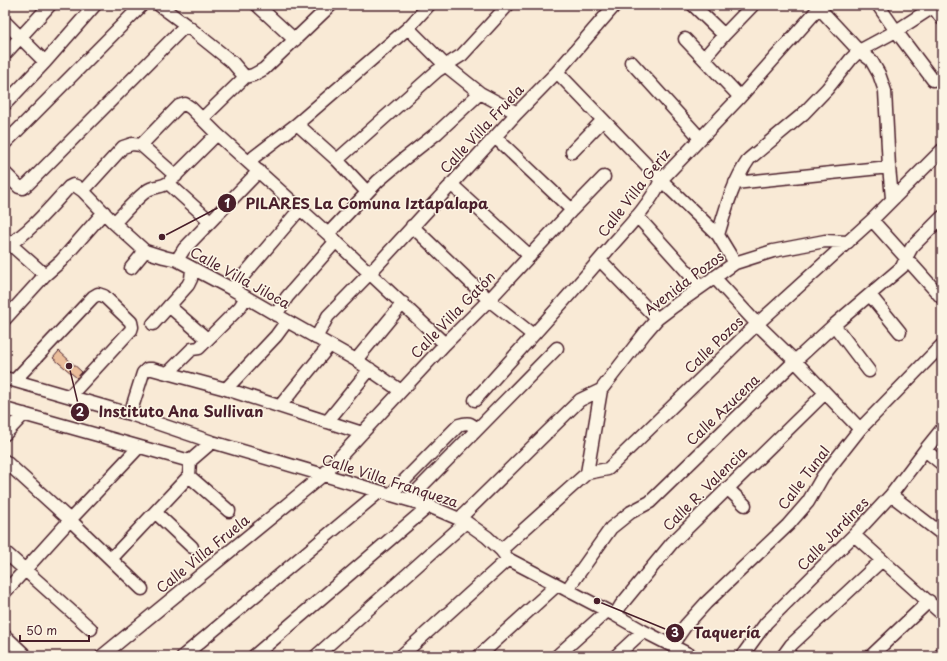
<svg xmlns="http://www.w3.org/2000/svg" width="947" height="661" font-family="'Playpen Sans',sans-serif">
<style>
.building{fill:#ebbe9b;stroke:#4a1f2b}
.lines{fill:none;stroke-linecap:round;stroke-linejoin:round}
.minor-casing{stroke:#4a1f2b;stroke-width:15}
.minor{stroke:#fcf5e5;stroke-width:12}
.labels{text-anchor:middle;stroke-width:3;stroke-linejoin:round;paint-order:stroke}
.street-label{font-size:14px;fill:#4a1f2b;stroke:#fcf5e5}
.leader{fill:none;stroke:#4a1f2b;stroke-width:1.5}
.callout-dot{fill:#4a1f2b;stroke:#fcf5e5;stroke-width:1.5}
.mark-label{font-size:12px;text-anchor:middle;font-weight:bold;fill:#fff}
.callout-label{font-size:15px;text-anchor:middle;font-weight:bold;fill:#4a1f2b;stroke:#fcf5e5;stroke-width:3;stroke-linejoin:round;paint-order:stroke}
</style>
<rect width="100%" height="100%" fill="#f9ead6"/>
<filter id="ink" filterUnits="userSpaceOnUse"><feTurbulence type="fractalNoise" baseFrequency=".025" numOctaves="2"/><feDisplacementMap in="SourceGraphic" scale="8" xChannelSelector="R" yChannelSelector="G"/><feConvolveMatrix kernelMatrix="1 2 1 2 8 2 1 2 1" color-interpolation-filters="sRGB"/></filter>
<g filter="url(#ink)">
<path class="building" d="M59,351L82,372L77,378L53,358Z"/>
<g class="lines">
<g class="minor-casing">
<path id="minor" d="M159,5L186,25L232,62L245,77
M257,5L295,40
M693,5L724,35L704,58
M818,5L819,8L859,51L871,60L879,74L885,91L889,167L892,198
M878,5L896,31L933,80
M932,5L942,19
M5,22L45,62
M408,28L445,65L480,93L517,113
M724,35L752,6
M685,39L740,97
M5,54L50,5
M631,62L700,138
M557,72L661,180L718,235L735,263
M5,104L45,62L95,5
M202,119L245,77L253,75L264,69L331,5
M297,124L337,160L367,192
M495,137L572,210
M5,143L142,5
M141,145L176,176
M572,152L603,120
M337,160L437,71L462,55L508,5
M250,163L254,157L297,124L408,28L429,5
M5,173L19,187L23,188L28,184L186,25
M168,183L210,221
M735,183L889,167
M451,184L530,256
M83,191L123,147L132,144L141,145L179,106L185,104L191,108L217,134L328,234L445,344
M637,216L701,287
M872,220L942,298
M114,223C122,215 142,192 150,189C157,186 162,187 168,183L217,134
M412,226L489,300L533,335
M328,234L378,181L404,159L437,133L480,93
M718,235C726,208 733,182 749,159L803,114L827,89L851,59L859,51L896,31L933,7
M10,244L45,275
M5,247C29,233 50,208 69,187L73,185L76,186L83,191L114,223L145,251L164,257L177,260L232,289L287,321L356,360L401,391
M177,260L184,249L259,171
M600,260L657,319
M131,268L145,251
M714,277L757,324L795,361L860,429
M232,289L300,209
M870,295L900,332
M169,306L207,339
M276,315L287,297L336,241
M5,319L45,275L61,261L104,212
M153,324L188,285L191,279L192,269
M834,325L869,371
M316,338L328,316L370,273L517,113L557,72L615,5
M356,360L403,303
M168,373L192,349L199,348L240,307L246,297
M5,378L130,414L212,442L429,506L466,522L487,537L501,550L508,559L615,615L643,631L692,656
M15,380L93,297L98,294L104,296L131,322L132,327L131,330L70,396
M226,389L276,336L287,321
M475,400C521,348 568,298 612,245C629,226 651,203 661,180L740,97L819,8
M280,406L329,346
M5,409L190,461
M130,414L143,373L147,369H152L226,389L362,433
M327,422L370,369
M5,434L24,414
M925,450L942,464
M5,461L70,520L142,589
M190,461L212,442
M587,473L601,390L645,333L657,319L674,306L735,263L773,251L825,241L848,242
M189,476L229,511
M727,488L745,505
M390,495L459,425C468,422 470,423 477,429
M891,495L942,534
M408,500L557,348
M156,513L192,547
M459,519L580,400L601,390
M854,535L942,614
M501,550L587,473L608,469L757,324L872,220L942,150
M5,552L91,629
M111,559L189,476L190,461
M567,590L611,528L631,512L650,502L795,361L834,325L902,267L906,258L912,247L942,217
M5,592L70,520L139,447
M615,615L621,605L672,543L825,393
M5,636L26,656
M672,645L686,625L706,603L788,525L808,502L823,476L860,429L942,345
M102,656L323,475L445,344L489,300L572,210L604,177
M183,656L379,492
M254,656L429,506
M316,656L466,522
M401,656L508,559
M479,656L557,585
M557,656L607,611
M616,656L643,631
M742,656L766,623L854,535L891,495L925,450L942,429
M783,656L791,645L881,561
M871,656L929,601
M940,656L942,653"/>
</g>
<use href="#minor" class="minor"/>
</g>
</g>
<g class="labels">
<g class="street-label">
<text transform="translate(482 129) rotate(-47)" y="5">Calle Villa Fruela</text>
<text transform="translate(634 193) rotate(-52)" y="5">Calle Villa Geriz</text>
<text transform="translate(240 278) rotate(29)" y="5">Calle Villa Jiloca</text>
<text transform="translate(684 283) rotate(-37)" y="5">Avenida Pozos</text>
<text transform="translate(453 315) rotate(-46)" y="5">Calle Villa Gatón</text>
<text transform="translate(714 345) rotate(-44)" y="5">Calle Pozos</text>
<text transform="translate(723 410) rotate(-44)" y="5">Calle Azucena</text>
<text transform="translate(804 478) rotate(-53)" y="5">Calle Tunal</text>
<text transform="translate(390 481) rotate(18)" y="5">Calle Villa Franqueza</text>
<text transform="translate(705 489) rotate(-45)" y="5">Calle R. Valencia</text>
<text transform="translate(833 534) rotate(-46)" y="5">Calle Jardines</text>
<text transform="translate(203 554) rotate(-39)" y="5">Calle Villa Fruela</text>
</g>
</g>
<path class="leader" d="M162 237L227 203M69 366L80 412M597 601L675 633"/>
<g class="callout-dot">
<circle cx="162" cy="237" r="4"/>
<circle cx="69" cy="366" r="4"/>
<circle cx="597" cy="601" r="4"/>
<circle cx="227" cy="203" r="10"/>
<circle cx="80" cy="412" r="10"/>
<circle cx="675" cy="633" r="10"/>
</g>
<g class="mark-label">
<text x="227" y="208">1</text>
<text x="80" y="416">2</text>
<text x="675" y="637">3</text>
</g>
<g class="callout-label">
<text x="367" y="209">PILARES La Comuna Iztapalapa</text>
<text x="181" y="417">Instituto Ana Sullivan</text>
<text x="727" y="638">Taquería</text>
</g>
<rect width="947" height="661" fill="none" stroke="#fcf5e5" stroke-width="20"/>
<rect x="10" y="10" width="927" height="641" fill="none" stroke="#4a1f2b" stroke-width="1.5" filter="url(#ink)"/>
<path d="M20 635v6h69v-6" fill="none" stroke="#4a1f2b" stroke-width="2"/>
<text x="26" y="635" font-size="12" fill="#4a1f2b" stroke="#fcf5e5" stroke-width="3" paint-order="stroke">50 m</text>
</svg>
